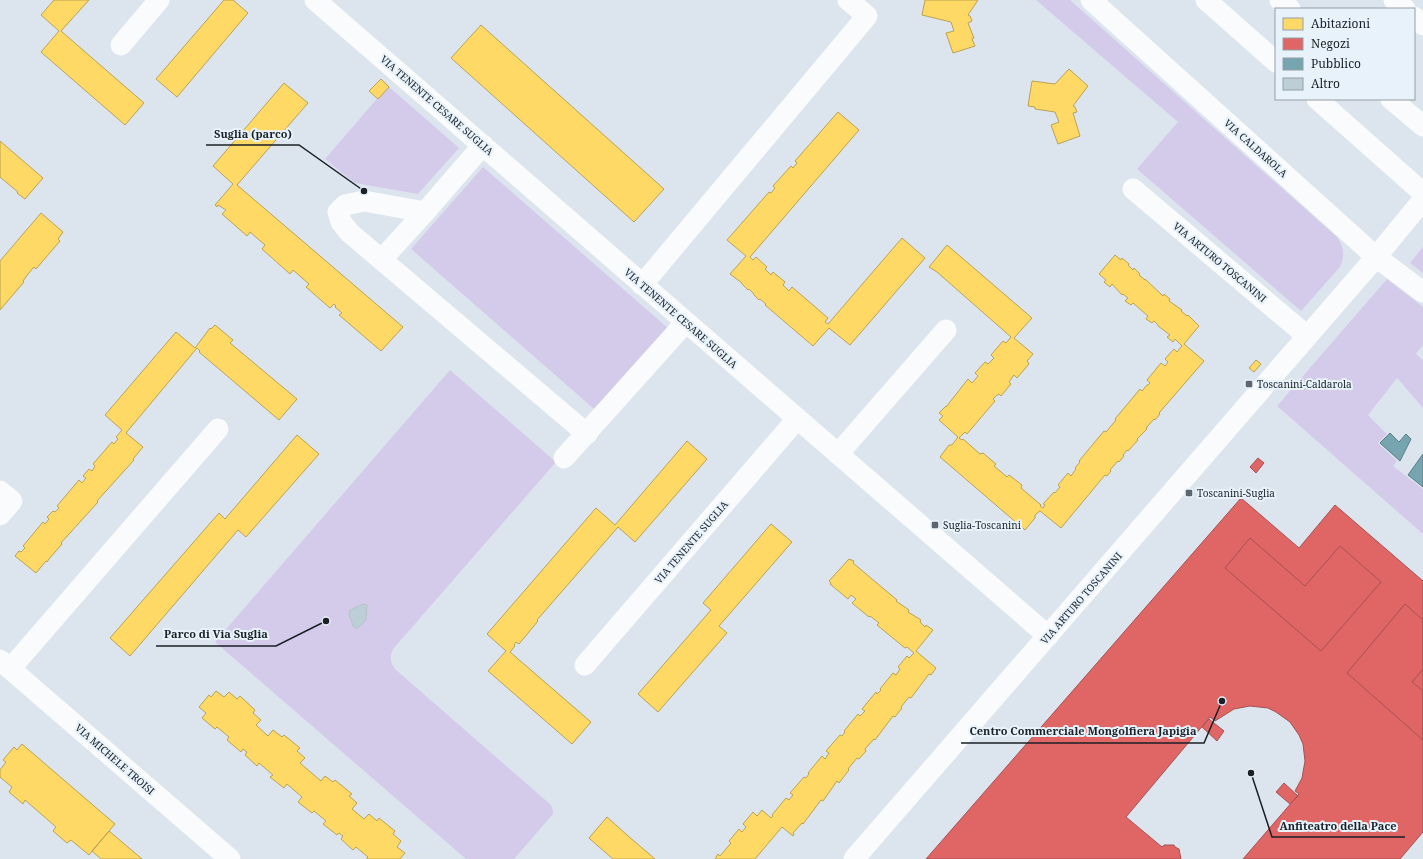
<svg xmlns="http://www.w3.org/2000/svg" width="1423" height="859" font-family="'Noto Serif',serif">
<style>
.green{fill:#d4cbea}
.homes{fill:#ffd966;stroke:#baa253}
.shops{fill:#e06666;stroke:#a55153}
.public{fill:#76a5af;stroke:#5a7d86}
.building{fill:#bccfd7;stroke:#bac2c8}
.lines{fill:none;stroke-linecap:round;stroke-linejoin:round}
.minor{stroke:#fafbfc;stroke-width:21}
.poi-dot{fill:#5e656c;stroke:#e7f2fb;stroke-width:1.5}
.labels{text-anchor:middle;stroke-width:4;stroke-linejoin:round;paint-order:stroke}
.street-label{font-size:10px;fill:#1a2026;stroke:#e7f2fb}
.poi-label{font-size:10px;fill:#1a2026;stroke:#e7f2fb;text-anchor:start}
.leader{fill:none;stroke:#1a2026;stroke-width:1.5}
.callout-dot{fill:#1a2026;stroke:#e7f2fb;stroke-width:1.5}
.callout-label{font-size:11px;text-anchor:middle;font-weight:bold;fill:#1a2026;stroke:#e7f2fb;stroke-width:4;stroke-linejoin:round;paint-order:stroke}
</style>
<rect width="100%" height="100%" fill="#dce5ee"/>
<path class="green" d="M1036,0H1070L1338,238C1344,248 1345,256 1340,267L1301,311L1137,169L1178,122Z
M388,86L459,148L418,194L355,183L347,177L325,159Z
M483,167L669,329L601,415L411,249Z
M1423,247V273L1410,263Z
M1387,279L1423,307V345L1416,354L1423,360V408L1397,378L1368,415L1387,434L1378,443L1397,461L1393,466L1423,489V534L1277,406Z
M450,370L556,462L394,648C389,655 390,662 395,669L551,805L553,811V814L514,859H466L215,642Z"/>
<path class="homes" d="M54,0H89L61,31L144,103L125,125L41,52L59,31L41,15Z
M224,0H233L248,13L177,97L156,79Z
M925,0H978L968,15L970,16L972,21L968,23L974,38L972,39L975,46L953,53L946,33L954,31L951,22L922,15Z
M481,25L664,189L634,222L451,58Z
M1069,69L1088,86L1073,106L1075,107L1077,112L1073,113L1080,136L1058,144L1051,125L1059,122L1055,112L1035,109V107L1028,106L1032,81L1055,84Z
M381,79L389,87L378,99L369,91Z
M284,83L308,103L237,185L403,327L381,351L339,315L342,313L335,307L336,306L334,304L330,308L306,287L309,284L293,270L290,274L262,249L265,245L250,232L247,236L222,214L226,210L218,205L217,207L215,205L233,184L213,166Z
M838,112L859,130L750,257L753,260L756,257L767,267L765,269L771,275L773,272L785,282L783,285L789,291L792,287L828,318L825,322L828,324L902,238L925,258L850,345L829,328L813,346L765,305L766,304L760,299L759,300L754,295V294L749,289L748,290L742,284V283L730,274L746,256L727,240L769,192L771,193L775,188L773,186L791,166L793,168L797,163L795,161Z
M0,141L43,178L25,199L17,193L18,192L0,177Z
M41,213L63,232L58,239L60,241L36,269L34,267L28,274L23,281L24,282L0,310V261Z
M947,245L1032,318L1014,338L1033,354L1027,361L1029,364L1017,378L1014,375L1009,382L1011,384L1001,396L999,394L996,396L993,399L995,401L967,434L965,432L959,438L962,440L963,439L980,454L983,453L996,464L994,466L1007,477L1009,475L1022,485L1021,488L1041,505L1040,506L1043,508L1045,505L1043,504L1054,492L1055,493L1060,487L1058,485L1068,473L1071,476L1076,469L1075,468L1080,462L1079,461L1104,431L1106,432L1116,420L1115,419L1140,389L1142,391L1147,385H1148L1150,383L1147,380L1161,363L1165,366L1168,362L1165,359L1174,349L1177,352L1182,346L1175,339L1173,342L1167,337L1170,335L1158,326V325L1154,321L1152,323L1146,319L1148,316L1133,303L1131,305L1125,301L1128,298L1123,294L1122,295L1112,284L1110,287L1104,282L1106,280L1099,274L1115,255L1121,260L1122,258L1129,264L1128,265L1133,270L1134,268L1140,274L1139,275L1145,280V279L1163,296L1164,294L1170,299L1169,301L1182,310L1181,311L1187,316L1188,315L1199,326L1184,344L1204,361L1159,413L1160,414L1155,420L1154,419L1146,428L1147,429L1137,439L1138,440L1128,451L1127,450L1123,455L1124,456L1119,462L1118,461L1110,470L1111,471L1107,476L1105,475L1061,528L1040,511L1035,515V518L1025,530L940,457L949,445H952L958,437L939,420L943,416L939,413L946,406V407L968,379L972,383L978,376L975,373L985,362L988,364L994,358L991,355L1003,341L1006,343L1011,337L937,272L929,267Z
M215,325L233,340L230,343L297,399L279,420L199,352L200,351L197,348L126,433L143,447L133,459L134,460L97,501L98,502L61,543L62,544L49,559L47,562L46,561L36,573L15,556L19,551L21,552L25,548L23,546L43,522L45,524L49,519L47,517L53,511L55,512L59,508L57,506L79,480L82,483L86,478L83,476L89,469L92,471L95,466L93,464L112,442L114,444L118,439L116,437L122,430L105,415L176,332L195,348L210,328L211,329Z
M1256,360L1261,364L1254,372L1249,368Z
M297,435L319,454L246,537L238,530L130,656L110,638L219,513L225,519Z
M687,441L707,459L635,542L618,527L537,620L538,621L519,644L516,642L514,645L515,646L510,652L591,722L572,744L488,671L506,651L487,634L596,508L615,525Z
M771,524L792,542L719,626L727,633L658,712L638,694L711,610L703,603Z
M849,559L854,561L853,563L897,600L896,601L909,610L908,612L921,620L920,622L925,627L926,625L933,630L916,651L936,668L931,675L929,674L911,698L909,697L901,707L902,708L895,717L893,716L875,740L874,739L865,749L866,751L859,759L857,758L848,769L849,770L839,783L837,781L823,801L821,800L803,824L802,823L793,833L794,834L793,836L782,827L755,859H715L718,854L720,856L731,843L729,841L739,829L742,832L746,827L743,824L753,812L757,816L762,810L771,818L773,816L772,815L786,798L789,800L793,795L790,793L804,777L806,778L809,774L808,773L822,756L825,759L829,753L826,751L840,735L842,736L845,732L844,731L858,714L860,716L865,711L862,709L876,692L877,694L881,690L880,689L893,673L896,675L900,669L898,667L907,656L909,658L914,653L907,647L905,648L877,625L879,623L870,616L869,617L852,603L856,599L851,595L848,599L830,584L831,583L829,581Z
M216,691L224,697L229,692L237,699L240,696L255,710L253,713L261,720L256,725L268,736L273,730L282,737L284,735L300,748L297,751L305,758L300,763L321,781L325,776L333,782L335,780L352,794L349,796L357,803L352,809L364,819L369,814L377,821L379,818L395,831L393,834L401,841L397,847L405,853L400,859H366L368,857L356,847L353,850L341,839L343,836L339,833L337,835L323,824L326,821L314,811L312,813L298,802L302,797L287,784L284,788L270,777L273,775L259,763L257,766L245,755L247,752L243,749L241,752L227,740L229,737L217,727L215,729L202,718L206,713L199,707L209,695L211,697Z
M22,744L115,824L89,855L71,840L67,843L53,831L56,827L25,800L23,804L9,792L12,787L0,777V770L6,762L3,760L14,747L17,750Z
M607,817L627,835L655,859H613L590,839L589,838Z
M109,831L142,859H101L92,851Z"/>
<path class="shops" d="M1258,458L1264,463L1256,473L1250,467Z
M1241,498L1299,548L1335,505L1423,581V832L1400,859H1243L1299,794L1295,791L1302,778L1305,761L1303,744L1299,735L1290,722L1276,712L1268,708L1250,706L1234,709L1215,721L1210,717L1126,817L1162,847L1164,845H1174L1175,847L1179,849L1181,859H926Z
M1250,538L1305,586L1340,546L1381,582L1321,651L1225,568Z
M1405,604L1423,620V669L1412,682L1423,691V740L1347,673Z
M1209,719L1224,731L1217,741L1202,727Z
M1284,783L1298,796L1290,804L1276,792Z"/>
<path class="public" d="M1390,433L1399,442L1406,434L1411,439L1400,461L1380,443Z
M1423,454V487L1408,475Z"/>
<path class="building" d="M363,604L367,605L366,620L358,628H355L353,626L349,614L350,610Z"/>
<g class="lines">
<path class="minor" d="M315,0L1048,636
M1091,0L1376,257L1423,292
M1206,0L1276,62
M1280,0L1290,9
M1394,0L1405,9
M1414,17L1423,25
M121,45L159,0
M1317,99L1423,193
M1391,99L1423,126
M483,145L425,212L364,201L345,205L338,212L341,222L350,233L587,434
M1133,189L1307,336
M382,259L425,212
M642,285L867,16L848,0
M838,454L946,330
M564,458L686,322
M0,491L12,501L0,515
M0,660L230,859
M585,665L797,419
M11,668L218,429
M854,859L1376,257L1423,200"/>
</g>
<g class="poi-dot">
<rect x="1245" y="380" width="8" height="8" rx="2"/>
<rect x="1185" y="489" width="8" height="8" rx="2"/>
<rect x="931" y="521" width="8" height="8" rx="2"/>
</g>
<g class="labels">
<g class="street-label">
<text transform="translate(437 105) rotate(41)" y="4">VIA TENENTE CESARE SUGLIA</text>
<text transform="translate(1256 148) rotate(42)" y="4">VIA CALDAROLA</text>
<text transform="translate(1220 262) rotate(40)" y="4">VIA ARTURO TOSCANINI</text>
<text transform="translate(681 318) rotate(41)" y="4">VIA TENENTE CESARE SUGLIA</text>
<text transform="translate(691 542) rotate(-49)" y="4">VIA TENENTE SUGLIA</text>
<text transform="translate(1081 598) rotate(-49)" y="4">VIA ARTURO TOSCANINI</text>
<text transform="translate(115 759) rotate(41)" y="4">VIA MICHELE TROISI</text>
</g>
<g class="poi-label">
<text x="1257" y="388">Toscanini-Caldarola</text>
<text x="1197" y="497">Toscanini-Suglia</text>
<text x="943" y="529">Suglia-Toscanini</text>
</g>
</g>
<path class="leader" d="M364 191L299 145H206M326 621L276 646H156M1222 701L1204 743H961M1251 773L1272 837H1405"/>
<g class="callout-dot">
<circle cx="364" cy="191" r="4"/>
<circle cx="326" cy="621" r="4"/>
<circle cx="1222" cy="701" r="4"/>
<circle cx="1251" cy="773" r="4"/>
</g>
<g class="callout-label">
<text x="253" y="138">Suglia (parco)</text>
<text x="216" y="638">Parco di Via Suglia</text>
<text x="1083" y="735">Centro Commerciale Mongolfiera Japigia</text>
<text x="1338" y="830">Anfiteatro della Pace</text>
</g>
<rect x="1275" y="8" width="140" height="92" fill="#e7f2fb" stroke="#959ea6"/>
<rect x="1283" y="18" width="20" height="12" fill="#ffd966" stroke="#959ea6"/>
<text x="1311" y="28" font-size="12" fill="#1a2026">Abitazioni</text>
<rect x="1283" y="38" width="20" height="12" fill="#e06666" stroke="#959ea6"/>
<text x="1311" y="48" font-size="12" fill="#1a2026">Negozi</text>
<rect x="1283" y="58" width="20" height="12" fill="#76a5af" stroke="#959ea6"/>
<text x="1311" y="68" font-size="12" fill="#1a2026">Pubblico</text>
<rect x="1283" y="78" width="20" height="12" fill="#bccfd7" stroke="#959ea6"/>
<text x="1311" y="88" font-size="12" fill="#1a2026">Altro</text>
</svg>
